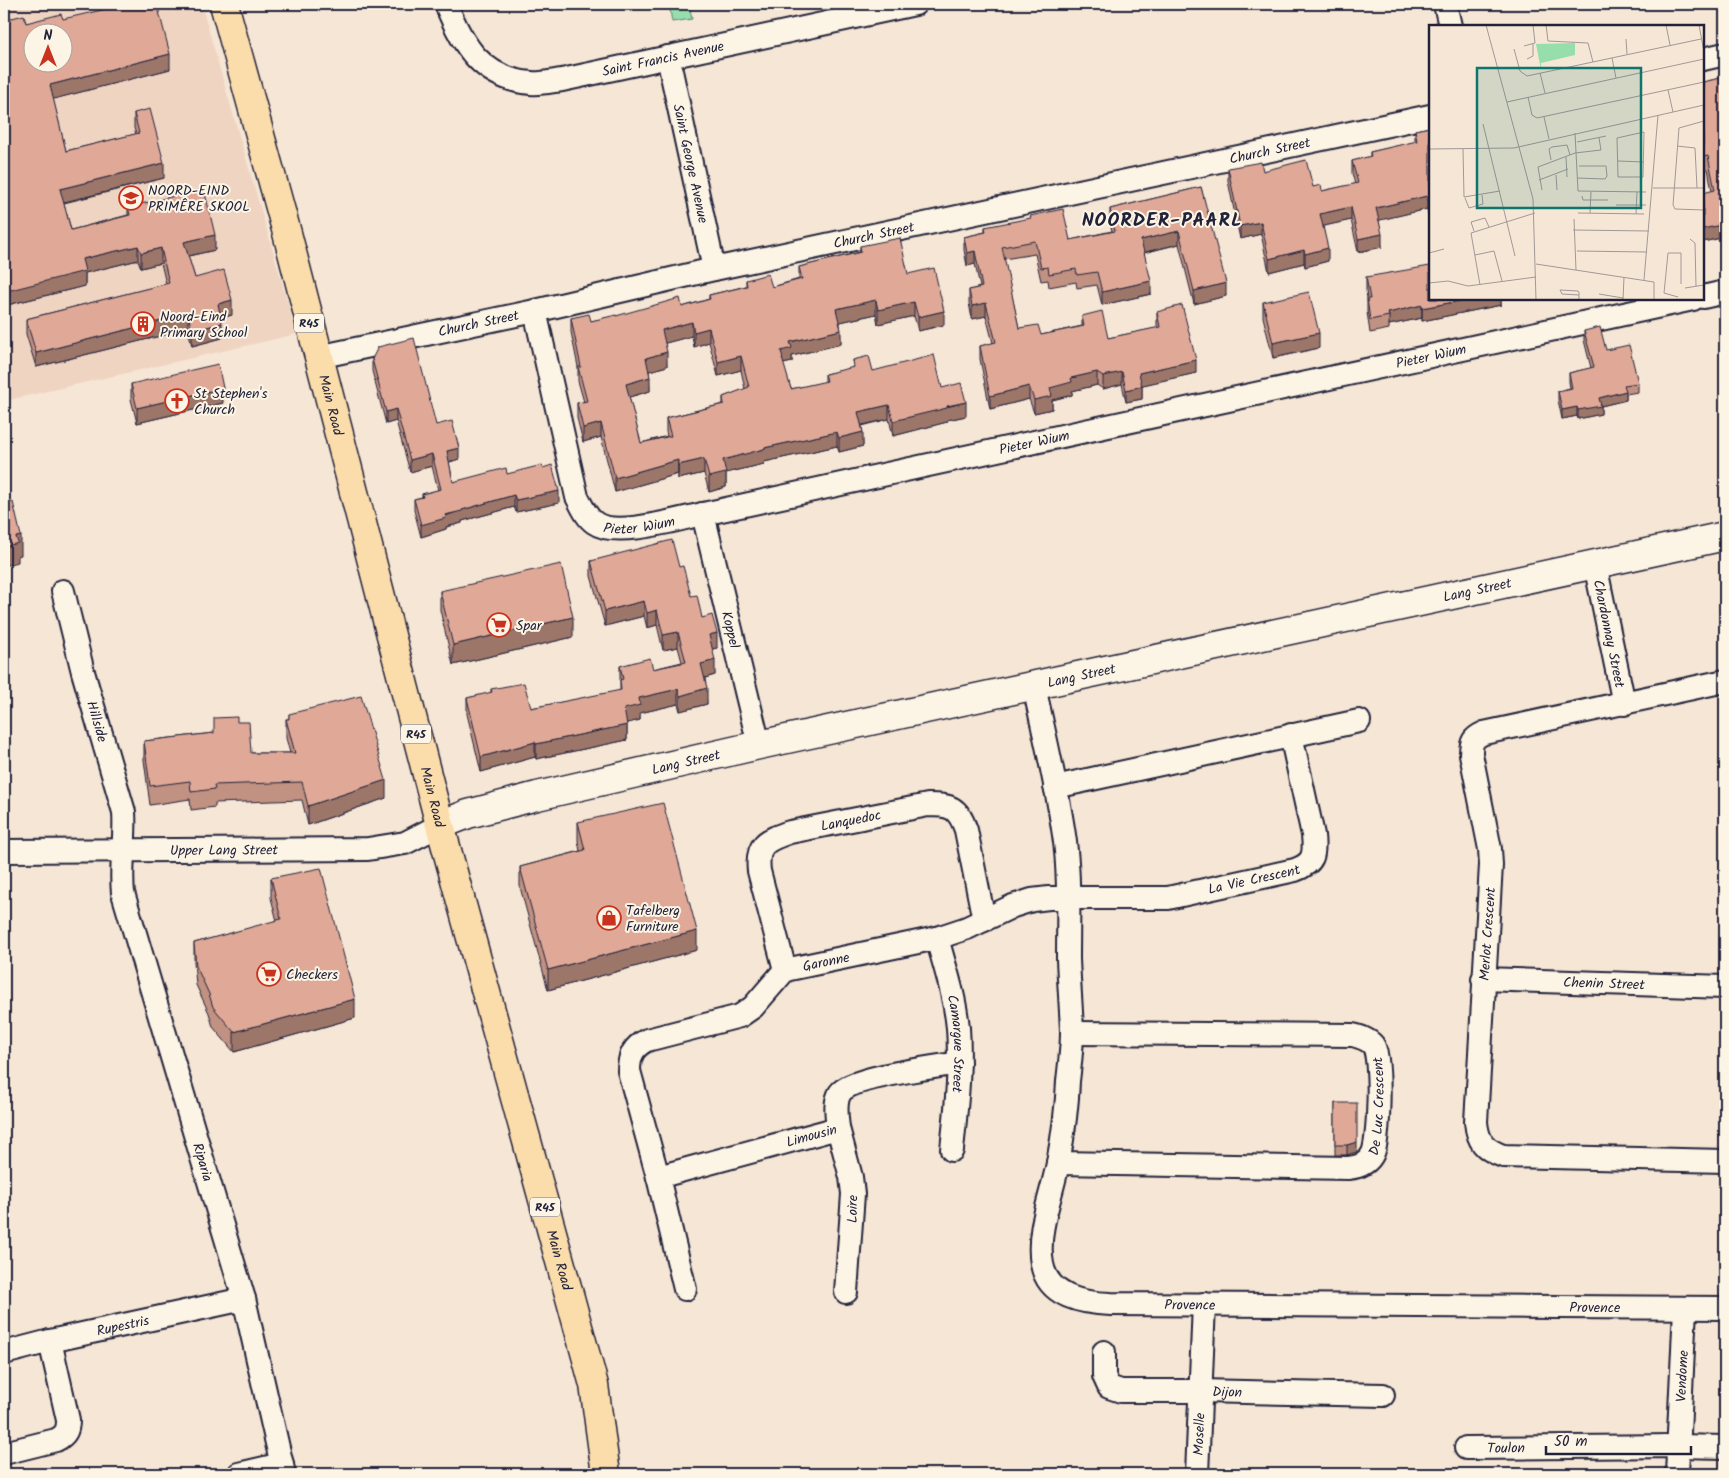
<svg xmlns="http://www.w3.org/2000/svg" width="1729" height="1478" font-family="Kalam,sans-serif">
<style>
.built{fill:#efd4c2;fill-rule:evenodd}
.green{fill:#96deac;stroke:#5c8074}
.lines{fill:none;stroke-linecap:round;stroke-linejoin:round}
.minor-casing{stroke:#22223b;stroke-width:26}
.tertiary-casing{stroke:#22223b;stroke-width:31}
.primary-casing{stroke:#22223b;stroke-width:31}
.minor{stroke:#fcf5e5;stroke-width:22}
.tertiary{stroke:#fcf5e5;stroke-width:28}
.primary{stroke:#fbdcab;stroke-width:28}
.wall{fill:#c19182;stroke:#22223b;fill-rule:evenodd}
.shaded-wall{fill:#9d766a;stroke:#22223b}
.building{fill:#e0a997;stroke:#22223b;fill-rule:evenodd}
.labels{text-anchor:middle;stroke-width:4;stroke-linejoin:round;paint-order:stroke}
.shield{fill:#fcf5e5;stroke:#63616e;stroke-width:1}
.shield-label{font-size:12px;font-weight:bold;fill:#22223b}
.street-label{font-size:14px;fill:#22223b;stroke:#fcf5e5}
.poi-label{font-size:14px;fill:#22223b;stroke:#fcf5e5;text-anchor:start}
.district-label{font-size:19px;font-weight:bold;letter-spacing:1px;fill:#22223b;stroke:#fcf5e5}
.inset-road{fill:none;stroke:#a19897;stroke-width:1}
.view{fill:#0f766e;fill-opacity:0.15;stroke:#0f766e;stroke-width:2.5}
.inset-edge{fill:none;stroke:#22223b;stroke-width:2.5}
</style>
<rect width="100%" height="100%" fill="#f6e6d5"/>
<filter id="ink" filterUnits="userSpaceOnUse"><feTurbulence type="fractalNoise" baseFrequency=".02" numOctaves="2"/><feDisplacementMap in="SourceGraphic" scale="10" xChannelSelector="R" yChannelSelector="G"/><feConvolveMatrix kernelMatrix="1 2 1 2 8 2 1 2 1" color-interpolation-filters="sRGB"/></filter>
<g filter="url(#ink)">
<path class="built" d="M4,4H201L297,334L4,401ZM32,32H62V62H32Z"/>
<path class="green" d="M669,4H689L692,19L672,22Z"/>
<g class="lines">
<g class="minor-casing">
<g id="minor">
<path id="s1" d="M446,4C462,45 482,79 531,83C541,84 553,81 562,80L915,4"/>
<path d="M1445,4L1450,26"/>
<path id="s2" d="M668,57L714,269"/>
<path d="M1703,59L1725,54"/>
<path d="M1703,297L1725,292"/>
<path id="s3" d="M535,311L577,497C582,506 586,517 595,523C616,538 678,519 703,514L1693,299"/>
<path id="s4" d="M318,357L535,311L714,269L1430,116"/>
<path id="s5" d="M703,514L759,745"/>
<path id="s6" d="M1595,564L1624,704"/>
<path id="s7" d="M63,591L83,672L124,812C126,839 120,865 123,893L244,1299L284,1474"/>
<path d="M1725,681L1484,733C1473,738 1471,742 1471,754L1490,849L1491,865L1476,1122C1478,1142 1484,1149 1503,1156L1725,1161"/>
<path id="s8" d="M1034,686C1045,738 1058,790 1065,842C1070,881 1068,921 1068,959C1069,983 1071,1007 1072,1031C1072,1048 1070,1064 1068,1081C1067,1108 1063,1136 1058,1163C1052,1195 1036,1231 1042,1264C1048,1297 1082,1303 1111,1304L1725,1308"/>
<path d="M1055,787L1359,721"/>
<path id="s9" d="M4,851L368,849L405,843L440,825"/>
<path id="s10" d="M937,938C945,967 955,997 958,1028C961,1068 956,1109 952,1150"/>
<path id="s11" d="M785,970L759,871C756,844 766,840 790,832L928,805C951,805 958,807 966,830L984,920"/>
<path id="s12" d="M1483,979L1725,987"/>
<path d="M838,1128L851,1177L853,1194L846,1292"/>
<path id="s13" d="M1058,1163L1348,1168C1359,1167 1368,1164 1373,1153C1379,1139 1382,1057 1373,1045C1368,1039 1360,1037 1353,1035L1072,1033"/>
<path id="s14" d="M658,1177L838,1128C837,1117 834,1103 840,1093C851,1077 937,1067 959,1063"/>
<path id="s15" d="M685,1289L658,1177L629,1071C629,1056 633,1047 647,1040L740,1016L753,1007L785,970L937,938L967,928L1013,906L1032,900L1049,898H1168L1295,870C1314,863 1315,855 1313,835L1291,735"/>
<path id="s16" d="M1104,1352V1376L1109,1387L1121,1391H1200L1383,1395"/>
<path id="s17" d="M4,1353L50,1341L244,1299"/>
<path id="s18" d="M1466,1448L1678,1446L1725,1447"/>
<path d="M4,1453L56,1440C66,1435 68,1430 68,1420L50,1341"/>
<path d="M239,1474L282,1464"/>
<path id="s19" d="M1197,1474L1204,1304"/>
<path id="s20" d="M1677,1474L1685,1308"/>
</g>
</g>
<g class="tertiary-casing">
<g id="tertiary">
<path id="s21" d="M440,825L468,814L537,796L759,745L1725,536"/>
</g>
</g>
<g class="primary-casing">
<g id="primary">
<path id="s22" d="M224,4L287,233L440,825L594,1385L606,1474"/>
</g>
</g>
<use href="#minor" class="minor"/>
<use href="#tertiary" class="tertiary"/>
<use href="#primary" class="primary"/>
</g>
<path class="wall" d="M63,19L170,69L53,99L66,151L136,134L134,128V113L164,178L64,203L71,230L128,215V207L215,250L188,256L195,278L232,315L221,318L222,338L192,346L188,329L36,367L26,334V319L166,284L161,263L141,268L138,260L85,273V286L7,305L4,293V20L26,23Z
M1725,77V237L1703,242L1712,191L1708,169L1703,170V82Z
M1430,127V223L1427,209L1379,220L1382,247L1358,252L1351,220L1323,226L1328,261L1305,267L1304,263L1269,272L1261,234L1240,239L1228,181V168L1263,171L1313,187L1322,191L1355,184L1352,173V161L1370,157V152L1415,142V130Z
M1201,187L1226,296L1194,304L1179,244L1144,253L1151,294L1102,305L1097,285L1077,288L1076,282L1049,287L1048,280L1041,281L1035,254L1004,259L1019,328L1041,335L1082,326V316L1108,338L1157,328V312L1196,373L1142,385V399L1126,402L1122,384L1103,389L1097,385L1072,391V395L1052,400V409L1034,413L1029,399L990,409L980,359V346L993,343L986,316L972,319L969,303V290L980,287L975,264L967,266L964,250V237L985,232V227L1070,240L1112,231L1110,222V209Z
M860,246L908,274L944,325L918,331L914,316L878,324L876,314L840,322L841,344L792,356V362L783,364L791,389L825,382V374L853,368V360L873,371L942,388L966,416L947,420V422L893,436L889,419L862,426L863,446L839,452L837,446L764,462V464L726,473V487L709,492L704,473L678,479V474L615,492L601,437L583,442L577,418V403L584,402L578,381V367L571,332V318L591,321L616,316L682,307L709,299V295L746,286V280L772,287L799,279V267L860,252ZM692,336L694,347L709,342L718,376L741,370L745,389L723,397V404L666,418V432L667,436L641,443L629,397L650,391L649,371L667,366L665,343Z
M1366,277L1501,299V305L1422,321V318L1389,325V329L1370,333L1367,312V299L1366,290Z
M1263,302L1319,348L1273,358L1263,317Z
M1584,331L1606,350L1638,383V392L1626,394V400L1601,406V414L1578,419L1577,416L1562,419L1558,400V391L1570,388L1569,382V373L1591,368L1584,340Z
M372,359L436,425L459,459L449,462L453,482L507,474L559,503L516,512L514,507L462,521V523L446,527V529L421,537L414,510V499L422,497V494L438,490L432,466L410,472L396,421L386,424L372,371Z
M131,384L223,403L137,423L131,399Z
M591,561L679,567L691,596L717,648L712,649L715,675L705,678L707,704L680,711L678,704L640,713V720L627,723V740L536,759L535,757L481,772L467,714V698L491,693V689L531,708L620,691V666L653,669L682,662L678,647L663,650L657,625L647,628L644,616L605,626L591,576Z
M440,591L573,637L453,665L440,610Z
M289,714L386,798L308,825L302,800L215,803V807L191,810L190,799L150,805L144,760V741L214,733L237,722L251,753H290L286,738V719H289Z
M578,822L697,950L548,990L520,887V867L580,851L578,841Z
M271,878L355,1018L234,1052L213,1027L209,1013L196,985L194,962V943L277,921L271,898Z
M1335,1103L1357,1152L1347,1155H1335Z"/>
<path class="shaded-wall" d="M170,54V69L50,100V85Z
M164,163V178L60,203V189Z
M1427,196V209L1376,221V208Z
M1351,207V220L1320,227V214Z
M1261,222V234L1240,239V226Z
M1725,224V237L1703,242V229Z
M1179,231V244L1141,253V240Z
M1382,234V247L1358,252V239Z
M215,235V250L184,257V242Z
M138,246V260L85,273V286L7,305V291L82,259Z
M161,248V263L141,268V253Z
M1328,248V261L1305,267V254Z
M1304,250V263L1269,272V259Z
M975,251V264L967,266V253Z
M1151,281V294L1102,305V292Z
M1226,283V296L1194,304V291Z
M1470,299H1501V305L1422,321V308Z
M232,300V315L218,319V304Z
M876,300V314L836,323V309Z
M914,302V316L878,324V310Z
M986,303V316L972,319V306Z
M1422,305V318L1389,325V316L1388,313Z
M944,311V325L918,331V317Z
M188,314V329L36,367V353Z
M692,322V336L662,344V330Z
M222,323V338L192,346V331Z
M709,328V342L694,347V332Z
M841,330V344L792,356V362L783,364L782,372L781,351L790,342Z
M1319,333V348L1273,358V343Z
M667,352V366L646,372V358Z
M741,356V370L718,376V362Z
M1196,360V373L1139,386V373Z
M1097,372V385L1072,391V395L1052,400V409L1034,413V400L1050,388L1071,378Z
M1122,372V384L1103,389V376Z
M650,377V391L626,398V384Z
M1029,386V399L990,409V396Z
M1142,386V399L1126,402V390Z
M223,388V403L137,423V408Z
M1626,391V400L1601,406V414L1578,419V410L1599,398Z
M966,402V416L947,420V422L893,436V421Z
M889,405V419L858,426V412Z
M1577,407V416L1562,419V410Z
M396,409V421L386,424V412Z
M601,423V437L583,442V428Z
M837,432V446L764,462V464L726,473V487L709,492V477L723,460L764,448Z
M863,432V446L839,452V438Z
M459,448V459L447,463V451Z
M432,454V466L410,472V460Z
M704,459V473L678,479V465Z
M678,460V474L615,492V478Z
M559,491V503L516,512V500Z
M514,495V507L462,521V523L446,527V529L421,537V525L462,510Z
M21,536V555L18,556V562L4,566V547L16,537Z
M644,601V616L605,626V611Z
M657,610V625L647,628V613Z
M573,617V637L453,665V645Z
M678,632V647L663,650V635Z
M717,633V648L709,650V635Z
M715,660V675L701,679V664Z
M707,688V704L680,711V696Z
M678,689V704L640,713V720L624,724V709L639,698Z
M627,725V740L536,759V744Z
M535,742V757L481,772V757Z
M386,780V798L308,825V806Z
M697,931V950L548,990V970Z
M355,999V1018L234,1052V1032Z
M1357,1142V1152L1347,1155V1145Z"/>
<path class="building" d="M128,4H157L170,54L50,85L66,151L139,133L134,113L150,109L164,163L60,189L71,230L130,215L128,207L204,189L215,235L184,242L195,278L224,270L232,300L218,304L222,323L192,331L188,314L36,353L26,319L169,283L161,248L141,253L138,246L82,259L85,271L7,291L4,278V261L7,260L4,247V20L24,15L26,23L61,14L63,19ZM32,32H62V62H32Z
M1725,77V224L1703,229V193L1715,190L1708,156L1703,157V82Z
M1430,127V210L1427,196L1376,208L1382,234L1358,239L1351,207L1320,214L1328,248L1305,254L1304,250L1269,259L1261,222L1240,226L1228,168L1261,162L1263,171L1306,160L1313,187L1321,185L1322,191L1358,183L1352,161L1371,156L1370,152L1417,141L1415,130Z
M1201,187L1226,283L1194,291L1179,231L1141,240L1151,281L1102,292L1097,272L1077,275L1076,269L1049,274L1048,267L1041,268L1035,241L1002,247L1019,328L1038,325L1041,335L1084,326L1082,316L1102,311L1108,338L1160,327L1157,312L1182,305L1196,360L1139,373L1142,386L1126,390L1122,372L1103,376L1097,372L1071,378L1072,382L1050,388L1052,396L1034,400L1029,386L990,396L980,346L996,342L986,303L972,306L969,290L982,287L975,251L967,253L964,237L986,232L985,227L1031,218L1030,216L1063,209L1070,240L1115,231L1110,209Z
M900,238L908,274L934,268L944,311L918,317L914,302L878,310L876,300L836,309L841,330L790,342L792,348L781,351L783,358H782L791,389L827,381L825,374L854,367L853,360L869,356L873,371L934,355L942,388L961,383L966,402L947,406V408L893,421L889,405L858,412L863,432L839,438L837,432L764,448V449L723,460L726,473L709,477L704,459L678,465V460L615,478L601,423L583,428L577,403L587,401L578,367H581L571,318L589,314L591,321L616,315V316L680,298L682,307L710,299L709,295L747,286L746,280L768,274L772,287L802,279L799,267L861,252L860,246ZM692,322L694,332L709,328L718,362L741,356L749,387L723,397L724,404L666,418L671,436L641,443L626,384L650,377L646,358L667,352L662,330Z
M1430,266V299H1470L1422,308V305L1388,313L1389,316L1370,320L1367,299H1370L1366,277Z
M1309,292L1319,333L1273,343L1263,302Z
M1600,327L1606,350L1629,345L1638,383L1624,385L1626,391L1599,398L1601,406L1578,410L1577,407L1562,410L1558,391L1572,388L1569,373L1594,367L1584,331Z
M414,338L436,425L452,421L459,448L447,451L453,482L506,468L507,474L542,465L543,468L552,465L559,491L516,500L514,495L462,510V511L445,515L446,518L421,525L414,499L423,497L422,494L441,489L432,454L410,460L396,409L386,412L372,359L378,347Z
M218,364L223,388L137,408L131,384Z
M7,497L8,503L13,502L21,536L16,537L18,543L4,547V498Z
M672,540L679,567L683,566L691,596L697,595L702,618L712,615L717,633L709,635L715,660L701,664L707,688L680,696L678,689L639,698L640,705L624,709L627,725L536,744L535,742L481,757L467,698L492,692L491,689L524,683L531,708L621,690L620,680L623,679L620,666L650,658L653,669L686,662L678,632L663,635L657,610L647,613L644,601L605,611L591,561Z
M561,564L573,617L453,645L440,591Z
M361,696L386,780L308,806L302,782L214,785L215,789L191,792L190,781L150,786L144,741L214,733V718L237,717V722H249L251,753H295L286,719H289V714Z
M663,803L697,931L548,970L520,867L585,850L578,822Z
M321,868L355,999L234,1032L213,1007L209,994L196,966L194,943L281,919L271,878Z
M1335,1103H1357V1142L1347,1145H1335Z"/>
</g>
<defs>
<g id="school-ring" transform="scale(1.25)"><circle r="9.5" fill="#fcf5e5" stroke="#c8321e" stroke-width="1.5"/><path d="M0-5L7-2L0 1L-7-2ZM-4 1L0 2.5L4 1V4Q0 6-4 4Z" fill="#c8321e"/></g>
<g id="building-ring" transform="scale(1.25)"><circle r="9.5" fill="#fcf5e5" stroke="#c8321e" stroke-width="1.5"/><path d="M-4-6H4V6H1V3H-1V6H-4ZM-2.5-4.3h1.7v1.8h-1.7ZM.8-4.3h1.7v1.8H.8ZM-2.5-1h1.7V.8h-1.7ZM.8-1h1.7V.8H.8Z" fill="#c8321e"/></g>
<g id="church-ring" transform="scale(1.25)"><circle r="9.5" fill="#fcf5e5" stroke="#c8321e" stroke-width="1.5"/><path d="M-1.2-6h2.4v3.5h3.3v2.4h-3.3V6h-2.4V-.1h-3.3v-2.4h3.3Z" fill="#c8321e"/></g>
<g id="supermarket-ring" transform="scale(1.25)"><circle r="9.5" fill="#fcf5e5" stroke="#c8321e" stroke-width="1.5"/><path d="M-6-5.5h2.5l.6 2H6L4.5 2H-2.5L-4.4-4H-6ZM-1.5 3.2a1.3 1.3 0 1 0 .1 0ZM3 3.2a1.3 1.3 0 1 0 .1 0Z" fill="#c8321e"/></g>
<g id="shop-ring" transform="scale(1.25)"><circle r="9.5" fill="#fcf5e5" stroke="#c8321e" stroke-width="1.5"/><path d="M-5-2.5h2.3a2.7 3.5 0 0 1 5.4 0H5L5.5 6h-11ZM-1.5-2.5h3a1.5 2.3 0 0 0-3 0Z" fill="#c8321e"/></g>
</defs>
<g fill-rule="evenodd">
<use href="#school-ring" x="131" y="198"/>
<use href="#building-ring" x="143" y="324"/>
<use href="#church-ring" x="177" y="401"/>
<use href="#supermarket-ring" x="499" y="625"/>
<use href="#shop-ring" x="609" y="918"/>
<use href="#supermarket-ring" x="269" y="974"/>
</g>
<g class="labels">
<g class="shield">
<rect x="294" y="313.5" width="30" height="19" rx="4"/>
<rect x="401" y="724.5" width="30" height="19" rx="4"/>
<rect x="530" y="1197.5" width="30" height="19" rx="4"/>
</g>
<g class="shield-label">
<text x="309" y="327">R45</text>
<text x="416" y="738">R45</text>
<text x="545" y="1211">R45</text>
</g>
<g class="street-label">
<text dy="5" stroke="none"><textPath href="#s1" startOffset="258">Saint Francis Avenue</textPath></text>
<text dy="5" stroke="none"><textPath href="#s4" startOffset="974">Church Street</textPath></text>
<text dy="5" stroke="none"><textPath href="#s2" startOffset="109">Saint George Avenue</textPath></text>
<text dy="5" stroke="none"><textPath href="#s4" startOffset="569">Church Street</textPath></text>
<text dy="5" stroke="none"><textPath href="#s4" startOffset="164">Church Street</textPath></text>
<text dy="5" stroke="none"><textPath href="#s3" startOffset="1078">Pieter Wium</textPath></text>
<text dy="5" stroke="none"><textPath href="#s22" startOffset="415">Main Road</textPath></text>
<text dy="5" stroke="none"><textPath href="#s3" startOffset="672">Pieter Wium</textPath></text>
<text dy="5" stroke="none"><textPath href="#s3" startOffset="268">Pieter Wium</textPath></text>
<text dy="5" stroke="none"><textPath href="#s21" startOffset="1064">Lang Street</textPath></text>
<text dy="5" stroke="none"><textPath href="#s5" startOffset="119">Koppel</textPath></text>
<text dy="5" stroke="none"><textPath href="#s6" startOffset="71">Chardonnay Street</textPath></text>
<text dy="5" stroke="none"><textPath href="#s21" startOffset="659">Lang Street</textPath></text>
<text dy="5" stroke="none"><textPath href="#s7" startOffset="135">Hillside</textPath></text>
<text dy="5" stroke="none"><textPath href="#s21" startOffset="254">Lang Street</textPath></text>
<text dy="5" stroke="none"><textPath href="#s22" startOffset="820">Main Road</textPath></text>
<text dy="5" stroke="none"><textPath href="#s11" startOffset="221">Lanquedoc</textPath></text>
<text dy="5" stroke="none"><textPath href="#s9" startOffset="220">Upper Lang Street</textPath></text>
<text dy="5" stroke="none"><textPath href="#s15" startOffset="906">La Vie Crescent</textPath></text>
<text transform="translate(1487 934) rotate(-86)" y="5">Merlot Crescent</text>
<text dy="5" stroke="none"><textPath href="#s15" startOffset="466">Garonne</textPath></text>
<text dy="5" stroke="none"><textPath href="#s12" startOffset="121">Chenin Street</textPath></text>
<text dy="5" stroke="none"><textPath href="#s10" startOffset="108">Camargue Street</textPath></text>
<text dy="5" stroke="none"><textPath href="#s13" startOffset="368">De Luc Crescent</textPath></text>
<text dy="5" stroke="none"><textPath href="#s14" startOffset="159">Limousin</textPath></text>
<text dy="5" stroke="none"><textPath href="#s7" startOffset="591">Riparia</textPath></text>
<text transform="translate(852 1209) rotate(-89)" y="5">Loire</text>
<text dy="5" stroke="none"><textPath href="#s22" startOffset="1300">Main Road</textPath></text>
<text dy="5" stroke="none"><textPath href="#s8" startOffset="750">Provence</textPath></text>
<text dy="5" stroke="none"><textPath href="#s8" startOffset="1155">Provence</textPath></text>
<text dy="5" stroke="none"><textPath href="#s17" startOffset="122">Rupestris</textPath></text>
<text dy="5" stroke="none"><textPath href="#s20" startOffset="98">Vendome</textPath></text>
<text dy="5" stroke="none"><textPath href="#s16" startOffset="155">Dijon</textPath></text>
<text dy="5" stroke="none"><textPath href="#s19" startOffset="40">Moselle</textPath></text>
<text dy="5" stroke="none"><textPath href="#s18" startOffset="40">Toulon</textPath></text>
</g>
<g class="poi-label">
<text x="148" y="195">NOORD-EIND<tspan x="148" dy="16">PRIMÊRE SKOOL</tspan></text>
<text x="160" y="321">Noord-Eind<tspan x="160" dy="16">Primary School</tspan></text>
<text x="194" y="398">St Stephen's<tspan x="194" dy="16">Church</tspan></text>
<text x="516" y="630">Spar</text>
<text x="626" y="915">Tafelberg<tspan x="626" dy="16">Furniture</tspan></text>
<text x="286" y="979">Checkers</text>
</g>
<g class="district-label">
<text x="1162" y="226">NOORDER-PAARL</text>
</g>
</g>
<g transform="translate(1429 25)">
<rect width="275" height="275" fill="#f6e6d5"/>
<path d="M146,18V30L112,38V45L107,19Z" fill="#96deac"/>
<path class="inset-road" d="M57,0L104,174L107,275M117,0L119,16L159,18L164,37M237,0L241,20M270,0L275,27M197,14L198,29M95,21L106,18L104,0M85,24L91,46L98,51L272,14M183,33L187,53M98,34L104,31V19M111,48L116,68M239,65L244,87M99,72L103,90L108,93L275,57M78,77L275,34M115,92L120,114M275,96L250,103L244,180L246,184L275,185M54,99L86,231M215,107L214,152H189L188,113ZM146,108L149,166L217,167M148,117L177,111M248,121L266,123L268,163M0,124L85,123L275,80M34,124L35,172L71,166M137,132L138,152M122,135L120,124L123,122L138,120L141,130M189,136L215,137M127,150L128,165M148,153L176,154L178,151L177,141H150M110,155L139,144M224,163H275M113,165L109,142L146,128L172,125L170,113M153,171L154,175H179M36,173L40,183L54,179L53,170M187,180H217M149,188L215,189M161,188L162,167M207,189L208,167M145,194L147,245M144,205L220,206M45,206L42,197L56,193L60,202M261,214L266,218L267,261M148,226L218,227M0,228L15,224M46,230L65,226L73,256M107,239L225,257V275M215,255L229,90M0,258L19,256L39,261L107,252M51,260L42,208L106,188M256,263L275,260M170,269L194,273M249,272L235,268L239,228H252V259M150,275V267L149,266L131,265L133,269L150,270M194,275L195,252"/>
<path class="view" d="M48,43H212V183H48Z"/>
<rect width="275" height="275" class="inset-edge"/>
</g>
<rect width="1729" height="1478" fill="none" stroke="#fcf5e5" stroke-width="20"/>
<rect x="10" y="10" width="1709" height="1458" fill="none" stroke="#22223b" stroke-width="2" filter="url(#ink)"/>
<g transform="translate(48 48)"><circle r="24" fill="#fcf5e5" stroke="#a5a1a1"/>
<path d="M0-4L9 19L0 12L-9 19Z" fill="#c8321e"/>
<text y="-8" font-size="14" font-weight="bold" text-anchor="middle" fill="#22223b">N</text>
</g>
<path d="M1546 1446v8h145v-8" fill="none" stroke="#22223b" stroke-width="2.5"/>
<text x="1554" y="1446" font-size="15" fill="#22223b" stroke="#fcf5e5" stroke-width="4" paint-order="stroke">50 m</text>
</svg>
